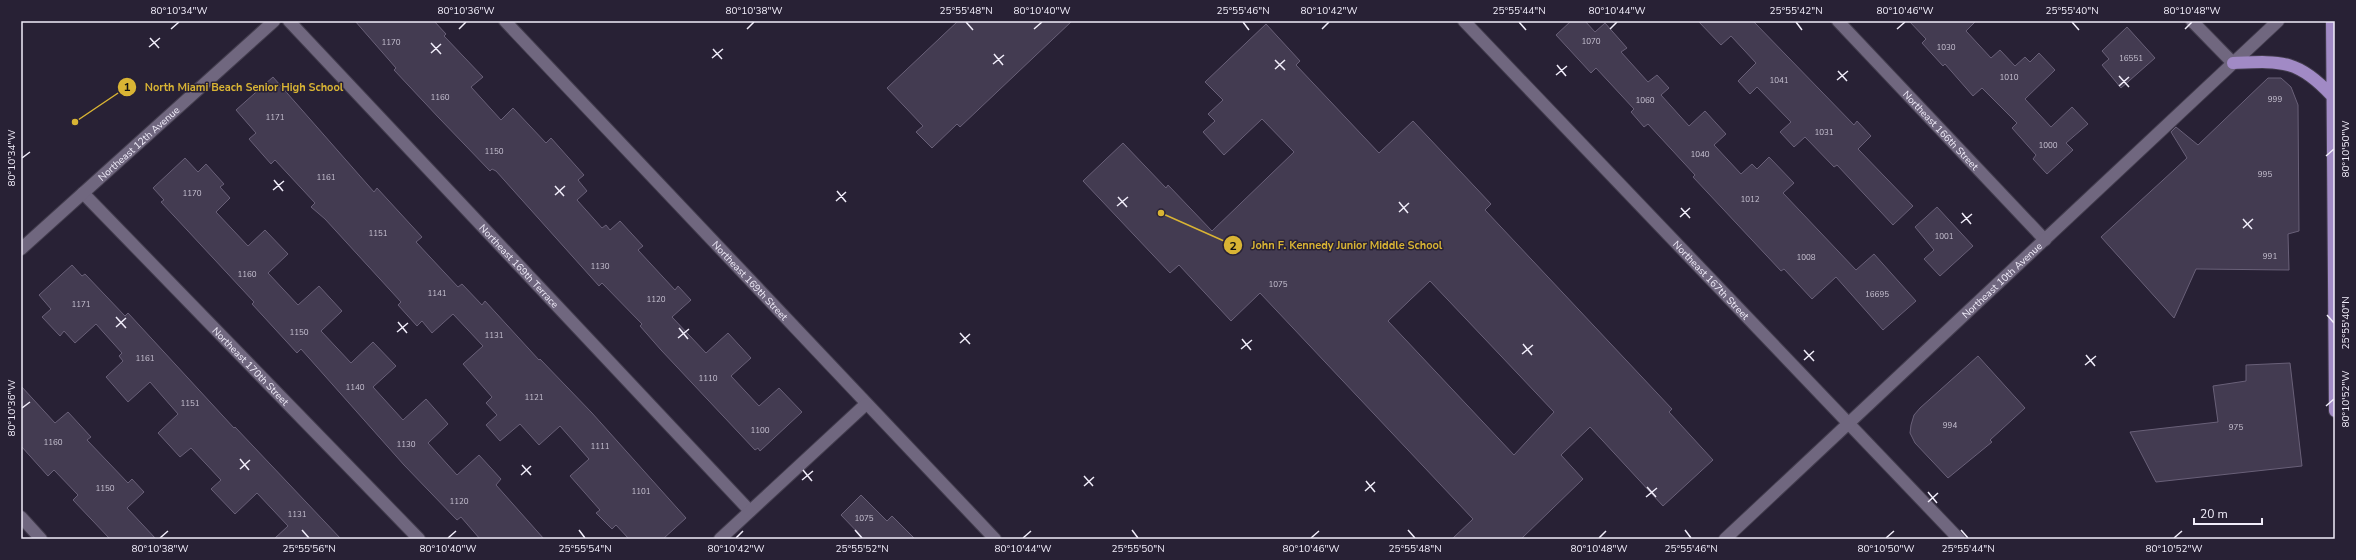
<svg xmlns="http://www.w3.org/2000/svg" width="2356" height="560" font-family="'Nunito Sans',sans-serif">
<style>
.building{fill:#433b51;stroke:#696078;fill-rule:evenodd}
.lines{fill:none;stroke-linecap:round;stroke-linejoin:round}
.minor-casing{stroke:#423c4d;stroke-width:14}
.major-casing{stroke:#423c4d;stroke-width:14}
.minor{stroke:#70677f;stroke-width:12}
.major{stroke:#a18ac5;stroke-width:12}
.ticks{fill:none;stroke:#f1edfa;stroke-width:1.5}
.labels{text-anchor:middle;stroke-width:3;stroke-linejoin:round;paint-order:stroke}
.number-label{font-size:8px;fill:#c6c0d0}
.street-label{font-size:10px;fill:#f1edfa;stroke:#282135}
.leader{fill:none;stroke:#d9b434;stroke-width:1.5}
.callout-dot{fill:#d9b434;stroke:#282135;stroke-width:1.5}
.mark-label{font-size:12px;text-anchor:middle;font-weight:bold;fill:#111}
.callout-label{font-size:11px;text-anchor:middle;font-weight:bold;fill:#d9b434;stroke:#282135;stroke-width:3;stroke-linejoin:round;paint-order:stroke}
.neatline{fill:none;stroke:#f1edfa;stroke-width:1.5}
.ticks-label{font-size:10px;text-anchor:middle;fill:#f1edfa}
</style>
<rect width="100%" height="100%" fill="#282135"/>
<path class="building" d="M355,21H434L446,34L444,36L483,77L471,87L501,120L513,108L546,143L551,138L584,175L578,180L587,191L577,200L602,228L606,225L610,230L620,221L643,246L638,250L675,290L678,286L691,300L672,317L706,353L728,333L751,358L731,376L759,406L779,388L802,412L760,451L758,448L755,450L661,350L640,326L642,324L602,283L599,286L496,171L492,169L490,171L439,118L394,70L396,68Z
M958,21H1072L960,127L957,124L932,148L916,132L923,126L887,88Z
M1571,21H1585L1595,32L1605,23L1627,48L1621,52L1648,82L1657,75L1669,88L1661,95L1689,126L1705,111L1726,134L1714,145L1741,174L1752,164L1757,169L1769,157L1794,183L1783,193L1856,270L1874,254L1916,301L1883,330L1836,277L1812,299L1784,269L1781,271L1693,177L1695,175L1648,124L1644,127L1631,112L1634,109L1596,68L1591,73L1556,35Z
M1698,21H1753L1854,125L1857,121L1871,136L1858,149L1913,206L1893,225L1837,165L1834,167L1805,137L1794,147L1780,132L1791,122L1757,87L1750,94L1738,81L1756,63L1731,36L1721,45Z
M1909,21H1976L1966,31L1991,58L2000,50L2015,66L2025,57L2030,62L2039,53L2055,70L2025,99L2051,127L2072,107L2088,124L2066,143L2073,150L2047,174L2033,159L2036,155L2012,128L2017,123L1982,88L1973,96L1945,64L1943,66L1922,43L1926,39Z
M1266,24L1300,61L1296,65L1379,153L1413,121L1491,204L1485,210L1672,409L1669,412L1713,460L1663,506L1590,427L1561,455L1583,479L1521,539H1452L1473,519L1260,293L1231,321L1179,265L1170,273L1083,181L1123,143L1166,188L1168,185L1212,231L1294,152L1262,119L1224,155L1203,132L1215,121L1208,114L1223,100L1205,82ZM1430,281L1554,412L1514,455L1388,321Z
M2127,27L2155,58L2121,88L2102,65L2109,59L2102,51Z
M273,77L374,192L377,188L422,237L416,242L458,287L462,284L482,305L485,301L539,360L540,359L592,413L686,518L663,539H629L616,525L612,529L596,513L600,510L570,476L589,459L560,426L539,445L520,424L500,441L486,425L497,415L486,403L492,397L463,364L483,346L453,314L432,333L422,321L417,326L398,305L401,302L325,219L311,207L315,203L275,160L271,164L249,139L256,133L236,110Z
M2268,78H2281L2291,87L2298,105L2299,231L2288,234L2289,270L2196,269L2174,318L2101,237L2187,158L2171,132L2176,127L2198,145Z
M185,158L198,172L206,164L224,184L220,187L230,198L216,212L248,246L265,230L288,254L268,273L298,305L319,286L342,311L321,331L351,363L373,342L396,366L373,387L403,420L426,399L448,424L428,443L457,475L479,455L501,479L496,485L544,539H480L461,517L457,520L404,465L301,349L297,353L252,304L254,302L161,202L164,200L153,188Z
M1937,207L1973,246L1940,276L1924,259L1934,250L1915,227Z
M72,265L82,276L85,274L125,316L128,313L234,428L235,427L341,539H274L288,526L257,493L235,514L211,489L221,480L191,448L180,457L158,433L178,414L150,382L128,402L106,377L123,361L119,356L122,353L96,324L75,343L64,331L60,336L42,317L51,309L39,295Z
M1978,356L2025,408L1990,440L1992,442L1948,478L1915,443L1910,433L1911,425L1914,415L1920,408Z
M2290,363L2302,466L2156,482L2130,432L2218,422L2213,386L2246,381V365Z
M21,386L55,423L68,412L91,437L87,440L128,483L132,479L144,492L127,508L156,539H110L73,500L78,495L54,470L48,476L21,446Z
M861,495L887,521L892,516L915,539H864L841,515Z"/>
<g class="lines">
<g class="minor-casing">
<g id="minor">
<path id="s1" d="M289,21L750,511"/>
<path id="s2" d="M505,21L995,539"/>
<path id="s3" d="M1464,21L1959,539"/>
<path id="s4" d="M1838,21L2045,240"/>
<path d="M2192,21L2233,63"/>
<path id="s5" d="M83,193L419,539"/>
<path id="s6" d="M21,249L274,21"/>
<path d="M21,517L41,539"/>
<path d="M720,539L866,404"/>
<path id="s7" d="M1725,539L2278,21"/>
</g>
</g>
<g class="major-casing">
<path id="major" d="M2332,21L2335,411
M2233,63C2281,61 2298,59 2332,96"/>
</g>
<use href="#minor" class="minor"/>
<use href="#major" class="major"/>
</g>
<path class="ticks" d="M966,22L973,30M1243,22L1249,30M1519,22L1526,30M1796,22L1802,30M2072,22L2079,30M171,29L179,22M459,29L466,22M747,29L754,22M1034,29L1042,22M1322,29L1329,22M1610,29L1617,22M1897,29L1905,22M2185,29L2192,22M150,38L159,48M431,43L441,54M149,47L160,38M713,49L722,59M431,53L441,44M994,54L1003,65M712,58L723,49M1275,60L1285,70M993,64L1004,55M1557,65L1566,76M1275,69L1285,60M1838,71L1847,81M1556,75L1567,66M2119,76L2129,87M1837,80L1848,71M2119,86L2129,77M2326,156L2334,149M22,158L30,152M274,180L283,191M555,186L564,196M273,190L284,181M837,191L846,202M555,195L565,186M1118,197L1127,207M836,201L846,192M1399,202L1408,213M1117,206L1128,197M1681,208L1690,218M1399,212L1409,203M1962,213L1971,224M1680,217L1690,208M2243,219L2252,229M1961,223L1972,214M2243,228L2253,219M2327,315L2334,323M116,317L126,328M398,322L407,333M116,327L126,318M679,328L688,339M397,332L408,323M960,333L970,344M678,338L689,329M1242,339L1251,350M960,343L970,334M1523,344L1532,355M1241,349L1252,340M1804,350L1814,361M1522,354L1533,345M2086,355L2095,366M1804,360L1814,351M2085,365L2096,356M2326,406L2334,399M22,408L30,402M240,459L249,470M522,465L531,475M240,469L250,460M803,470L812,481M521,475L531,466M1084,476L1093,486M802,480L813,471M1366,481L1375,492M1084,486L1094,477M1647,487L1656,497M1365,491L1375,482M1928,492L1937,503M1646,497L1657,488M1928,502L1938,493M302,530L309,538M579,530L585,538M855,530L862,538M1132,530L1138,538M1408,530L1415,538M1685,530L1691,538M1961,530L1968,538M160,538L168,531M448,538L456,531M736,538L743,531M1023,538L1031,531M1311,538L1319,531M1599,538L1606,531M1886,538L1894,531M2174,538L2182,531"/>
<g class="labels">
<g class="number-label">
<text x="1591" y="44">1070</text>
<text x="391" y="45">1170</text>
<text x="1946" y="50">1030</text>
<text x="2131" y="61">16551</text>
<text x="2009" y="80">1010</text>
<text x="1779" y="83">1041</text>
<text x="440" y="100">1160</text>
<text x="2275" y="102">999</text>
<text x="1645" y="103">1060</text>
<text x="275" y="120">1171</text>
<text x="1824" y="135">1031</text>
<text x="2048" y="148">1000</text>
<text x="494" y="154">1150</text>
<text x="1700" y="157">1040</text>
<text x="2265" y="177">995</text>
<text x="326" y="180">1161</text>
<text x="192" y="196">1170</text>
<text x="1750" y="202">1012</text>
<text x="378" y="236">1151</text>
<text x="1944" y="239">1001</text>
<text x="2270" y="259">991</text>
<text x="1806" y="260">1008</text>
<text x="600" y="269">1130</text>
<text x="247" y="277">1160</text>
<text x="1278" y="287">1075</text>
<text x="437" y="296">1141</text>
<text x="1877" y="297">16695</text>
<text x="656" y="302">1120</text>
<text x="81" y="307">1171</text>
<text x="299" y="335">1150</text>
<text x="494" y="338">1131</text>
<text x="145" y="361">1161</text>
<text x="708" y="381">1110</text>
<text x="355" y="390">1140</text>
<text x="534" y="400">1121</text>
<text x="190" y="406">1151</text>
<text x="1950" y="428">994</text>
<text x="2236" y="430">975</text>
<text x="760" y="433">1100</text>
<text x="53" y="445">1160</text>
<text x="406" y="447">1130</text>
<text x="600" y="449">1111</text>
<text x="105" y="491">1150</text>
<text x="641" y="494">1101</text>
<text x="459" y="504">1120</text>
<text x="297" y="517">1131</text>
<text x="864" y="521">1075</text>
</g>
<g class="street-label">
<text dy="4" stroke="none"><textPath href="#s4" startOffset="150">Northeast 166th Street</textPath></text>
<text dy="4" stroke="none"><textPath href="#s6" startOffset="158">Northeast 12th Avenue</textPath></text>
<text dy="4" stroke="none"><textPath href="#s1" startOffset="336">Northeast 169th Terrace</textPath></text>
<text dy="4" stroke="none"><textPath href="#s3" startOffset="358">Northeast 167th Street</textPath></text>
<text dy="4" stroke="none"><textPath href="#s7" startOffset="379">Northeast 10th Avenue</textPath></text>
<text dy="4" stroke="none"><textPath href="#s2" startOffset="357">Northeast 169th Street</textPath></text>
<text dy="4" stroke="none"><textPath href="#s5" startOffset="241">Northeast 170th Street</textPath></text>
</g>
</g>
<path class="leader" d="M75 122L127 87M1161 213L1233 245"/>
<g class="callout-dot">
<circle cx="75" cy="122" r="4"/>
<circle cx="1161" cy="213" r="4"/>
<circle cx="127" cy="87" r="10"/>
<circle cx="1233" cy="245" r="10"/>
</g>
<g class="mark-label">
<text x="127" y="91">1</text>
<text x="1233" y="250">2</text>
</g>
<g class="callout-label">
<text x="244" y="91">North Miami Beach Senior High School</text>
<text x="1347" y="249">John F. Kennedy Junior Middle School</text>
</g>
<rect width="2356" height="560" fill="none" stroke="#282135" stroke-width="44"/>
<path d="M2194 518v6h68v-6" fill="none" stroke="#f1edfa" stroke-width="2"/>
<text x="2200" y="518" font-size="12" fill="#f1edfa" stroke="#282135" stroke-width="3" paint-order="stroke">20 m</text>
<rect x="22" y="22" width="2312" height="516" class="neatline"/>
<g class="ticks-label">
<text x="179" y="14">80°10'34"W</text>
<text x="466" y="14">80°10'36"W</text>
<text x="754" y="14">80°10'38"W</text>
<text x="966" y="14">25°55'48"N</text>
<text x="1042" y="14">80°10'40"W</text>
<text x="1243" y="14">25°55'46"N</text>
<text x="1329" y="14">80°10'42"W</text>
<text x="1519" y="14">25°55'44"N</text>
<text x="1617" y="14">80°10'44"W</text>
<text x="1796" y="14">25°55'42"N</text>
<text x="1905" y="14">80°10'46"W</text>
<text x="2072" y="14">25°55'40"N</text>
<text x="2192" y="14">80°10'48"W</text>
<text transform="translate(2345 149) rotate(-90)" y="4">80°10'50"W</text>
<text transform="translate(11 158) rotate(-90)" y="4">80°10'34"W</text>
<text transform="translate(2345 323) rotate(-90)" y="4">25°55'40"N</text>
<text transform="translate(2345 399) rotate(-90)" y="4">80°10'52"W</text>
<text transform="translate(11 408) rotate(-90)" y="4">80°10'36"W</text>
<text x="160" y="552">80°10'38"W</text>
<text x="309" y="552">25°55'56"N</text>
<text x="448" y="552">80°10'40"W</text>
<text x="585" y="552">25°55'54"N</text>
<text x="736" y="552">80°10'42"W</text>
<text x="862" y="552">25°55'52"N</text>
<text x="1023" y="552">80°10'44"W</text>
<text x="1138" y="552">25°55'50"N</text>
<text x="1311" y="552">80°10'46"W</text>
<text x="1415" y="552">25°55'48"N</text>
<text x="1599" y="552">80°10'48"W</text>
<text x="1691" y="552">25°55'46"N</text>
<text x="1886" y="552">80°10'50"W</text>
<text x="1968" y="552">25°55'44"N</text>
<text x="2174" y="552">80°10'52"W</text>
</g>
</svg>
